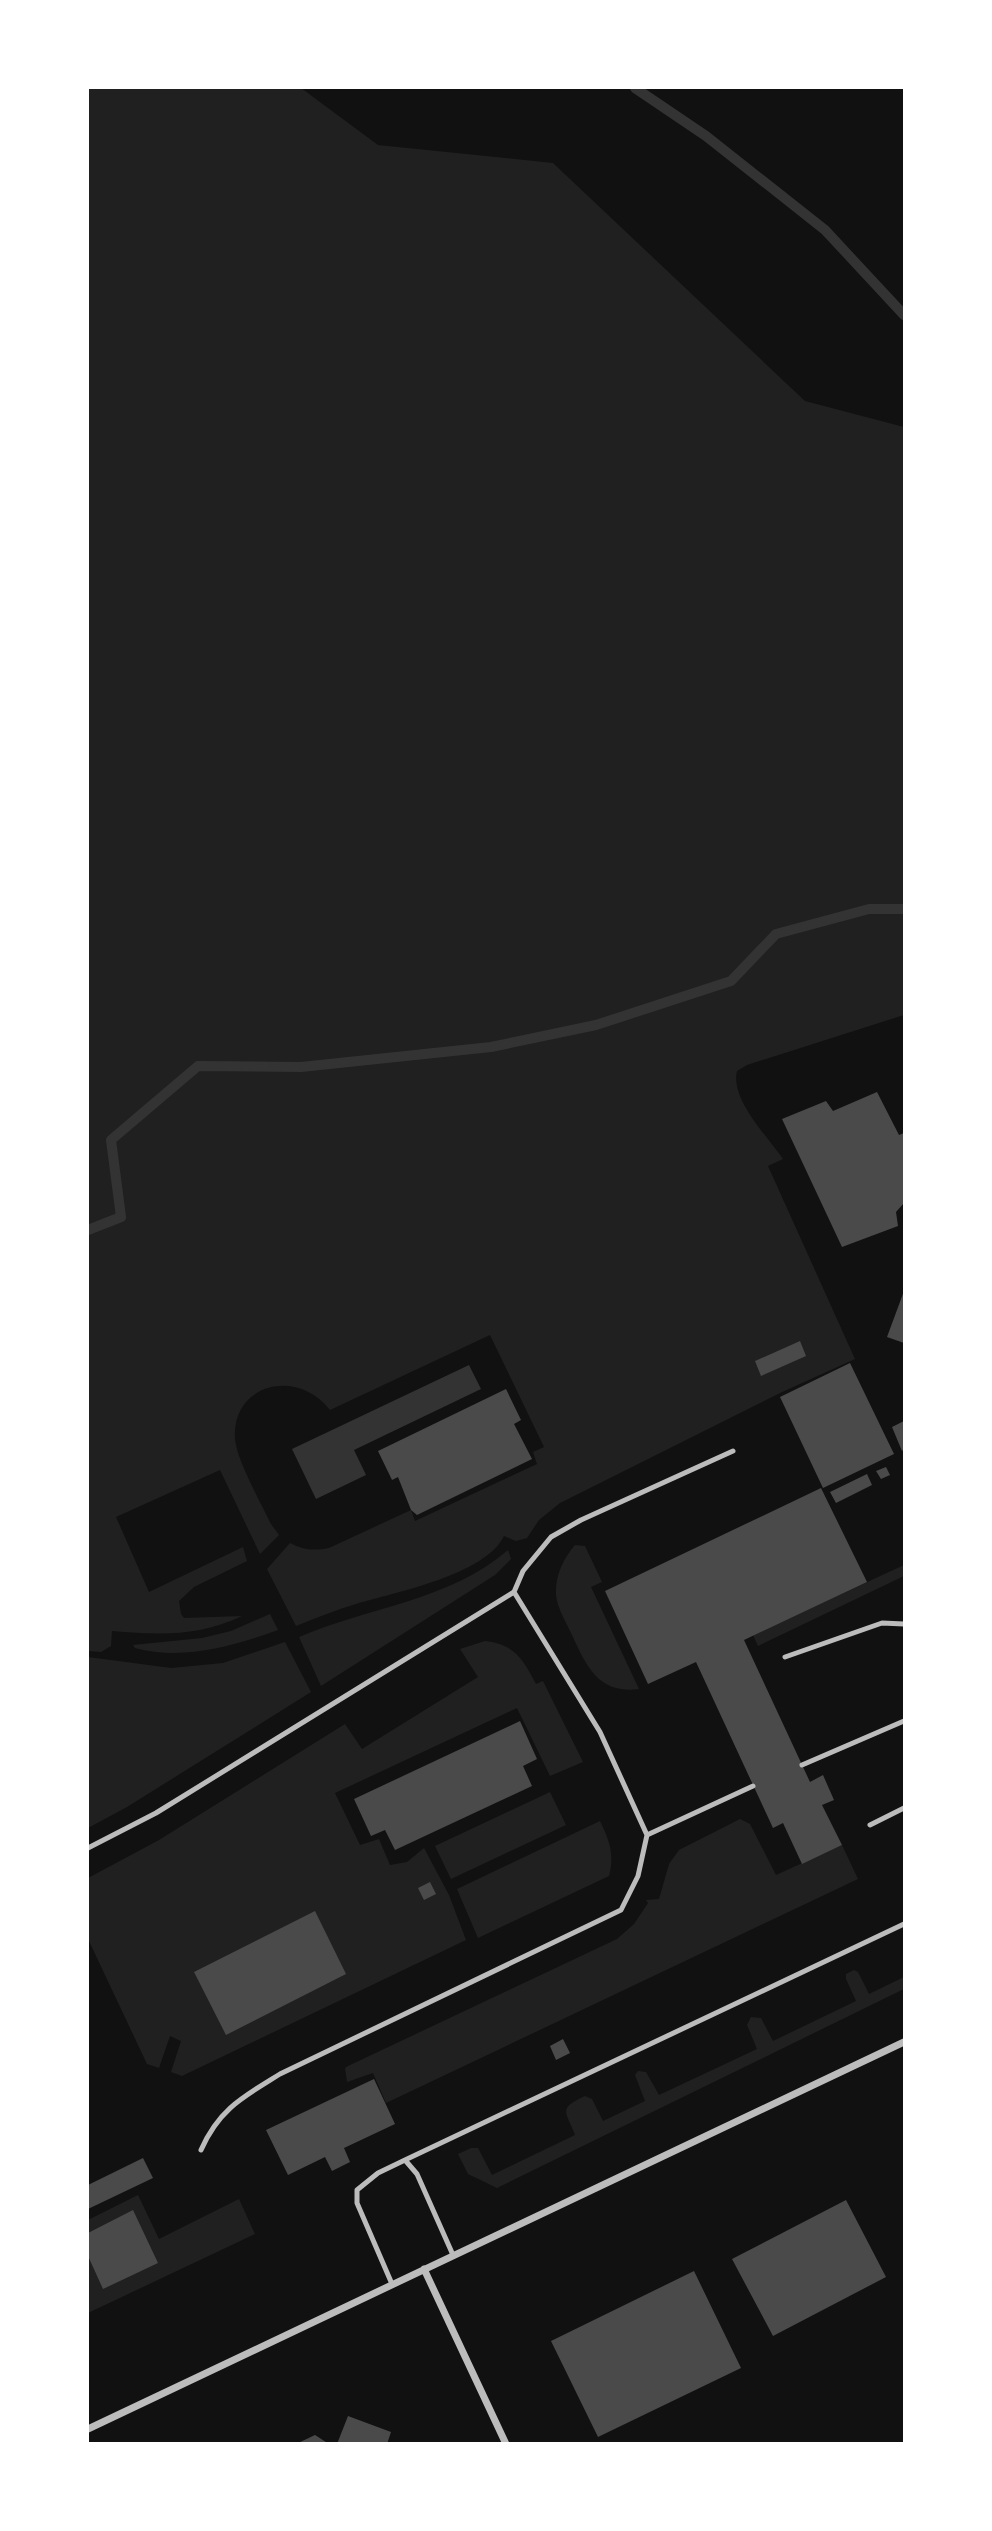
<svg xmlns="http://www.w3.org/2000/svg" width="992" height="2531" font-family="'Source Sans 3',sans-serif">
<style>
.green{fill:#202020}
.water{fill:#333}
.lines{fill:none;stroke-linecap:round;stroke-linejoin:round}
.stream{stroke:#333;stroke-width:10}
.building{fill:#4a4a4a}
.service{stroke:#bcbcbc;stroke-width:5}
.minor{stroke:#bcbcbc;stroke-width:7}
</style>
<rect width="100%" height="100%" fill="#111"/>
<path class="green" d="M88,88H301L378,145L553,163L805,401L904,427V1015L747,1065L737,1071C730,1099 768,1137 783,1159L768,1166L855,1359L780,1393L560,1503L539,1520L527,1538L516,1541L504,1536C485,1575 396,1592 356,1604C336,1610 316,1618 296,1626L267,1569L290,1543C303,1550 314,1551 329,1548L411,1510L415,1521L537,1464L533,1452L544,1447L490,1335L330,1410C297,1367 231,1384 235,1439C237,1461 261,1503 271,1524L279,1535L260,1554L220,1470L116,1517L149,1592L243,1547L247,1561L194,1587L179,1601L181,1614L184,1618L242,1616C197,1637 160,1635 112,1631L111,1646L101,1652L88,1651Z
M575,1545L585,1546L602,1582L591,1587L639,1689C596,1695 585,1662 570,1631C565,1620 557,1607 556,1595C555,1576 563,1559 575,1545Z
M508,1550L511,1559L495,1575L321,1686L299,1637C368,1607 449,1601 508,1550Z
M904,1565V1576L758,1646L753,1635Z
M270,1614L278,1630C233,1646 183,1661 135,1648L133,1645L202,1638L231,1631Z
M485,1641C514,1644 523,1659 536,1684L543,1681L583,1762L550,1776L517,1708L335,1793L360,1845L379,1839L390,1865L407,1862L424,1848L449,1895L466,1940L182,2076L171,2072L181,2041L170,2036L159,2068L147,2064L88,1939V1878L159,1840L345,1724L362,1749L478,1677L460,1649Z
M285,1642L311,1692L127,1807L88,1828V1657L171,1668L223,1663Z
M550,1792L566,1825L451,1879L435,1846Z
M740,1819L750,1824L776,1875L842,1845L858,1879L386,2103L373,2073L347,2082L345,2068L348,2066L617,1939L634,1924L648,1903L646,1900L659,1899L669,1864L679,1850Z
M600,1821C609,1840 615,1854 609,1876L478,1938L457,1889Z
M854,1970L858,1972L869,1994L904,1977V1989L497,2188L468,2174L458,2154L471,2148H478L492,2175L575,2135C566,2111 557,2109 585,2096L592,2099L603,2121L645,2101L635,2075L638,2071L646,2072L659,2095L757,2049L747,2025L751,2017L761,2018L773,2041L856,2001L846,1979V1974Z
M138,2195L159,2239L239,2199L255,2234L88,2313V2220Z"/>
<path class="water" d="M469,1365L481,1389L354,1450L366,1475L316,1499L292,1449Z"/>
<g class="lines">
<path class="stream" d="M635,88L706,136L825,230L904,315
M88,1230L121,1217L111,1140L198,1066L301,1067L491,1047L596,1025L731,981L776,934L869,909H904"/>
</g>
<path class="building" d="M877,1092L899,1135L904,1133V1203L896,1212L898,1226L842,1247L782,1119L826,1101L833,1111Z
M904,1291V1343L887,1337Z
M800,1341L806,1356L761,1376L755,1361Z
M850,1363L894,1454L823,1488L780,1397Z
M506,1389L521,1420L514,1424L532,1459L417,1515L411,1510L398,1477L392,1480L378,1451Z
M904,1421V1449L902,1451L892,1427Z
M886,1467L890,1475L881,1479L876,1471Z
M867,1474L872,1485L836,1503L830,1492Z
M821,1488L867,1582L744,1640L810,1782L823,1775L834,1800L822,1805L842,1845L802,1864L783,1823L773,1828L696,1662L648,1684L605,1591Z
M520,1721L537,1759L523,1766L532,1786L395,1850L385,1830L371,1836L354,1799Z
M430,1882L436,1894L424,1900L418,1888Z
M315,1911L346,1974L226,2035L194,1972Z
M563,2039L570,2053L556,2060L550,2046Z
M374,2079L395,2124L344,2148L350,2162L332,2171L325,2157L288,2175L266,2130Z
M143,2158L153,2178L88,2209V2185Z
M846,2200L886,2277L773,2336L732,2259Z
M133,2210L158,2263L103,2289L88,2256V2233Z
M694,2271L741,2368L598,2437L551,2341Z
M348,2416L391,2432L387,2444H337Z
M315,2435L329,2444H296Z"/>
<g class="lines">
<path class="service" d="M514,1592L523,1571L551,1537L581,1520L733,1451
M785,1657L882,1623L904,1624
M802,1765L904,1721
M870,1825L904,1808
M88,1848L156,1813L514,1592L600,1732L647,1835L753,1786
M201,2150C219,2109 243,2097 280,2074L621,1910L638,1876L647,1835
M405,2160L904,1924
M392,2284L357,2203V2190L378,2173L405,2160L417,2174L453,2255"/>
<path class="minor" d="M424,2269L506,2444
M88,2429L904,2042"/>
</g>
<rect width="992" height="2531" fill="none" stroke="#ffffff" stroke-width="178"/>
</svg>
